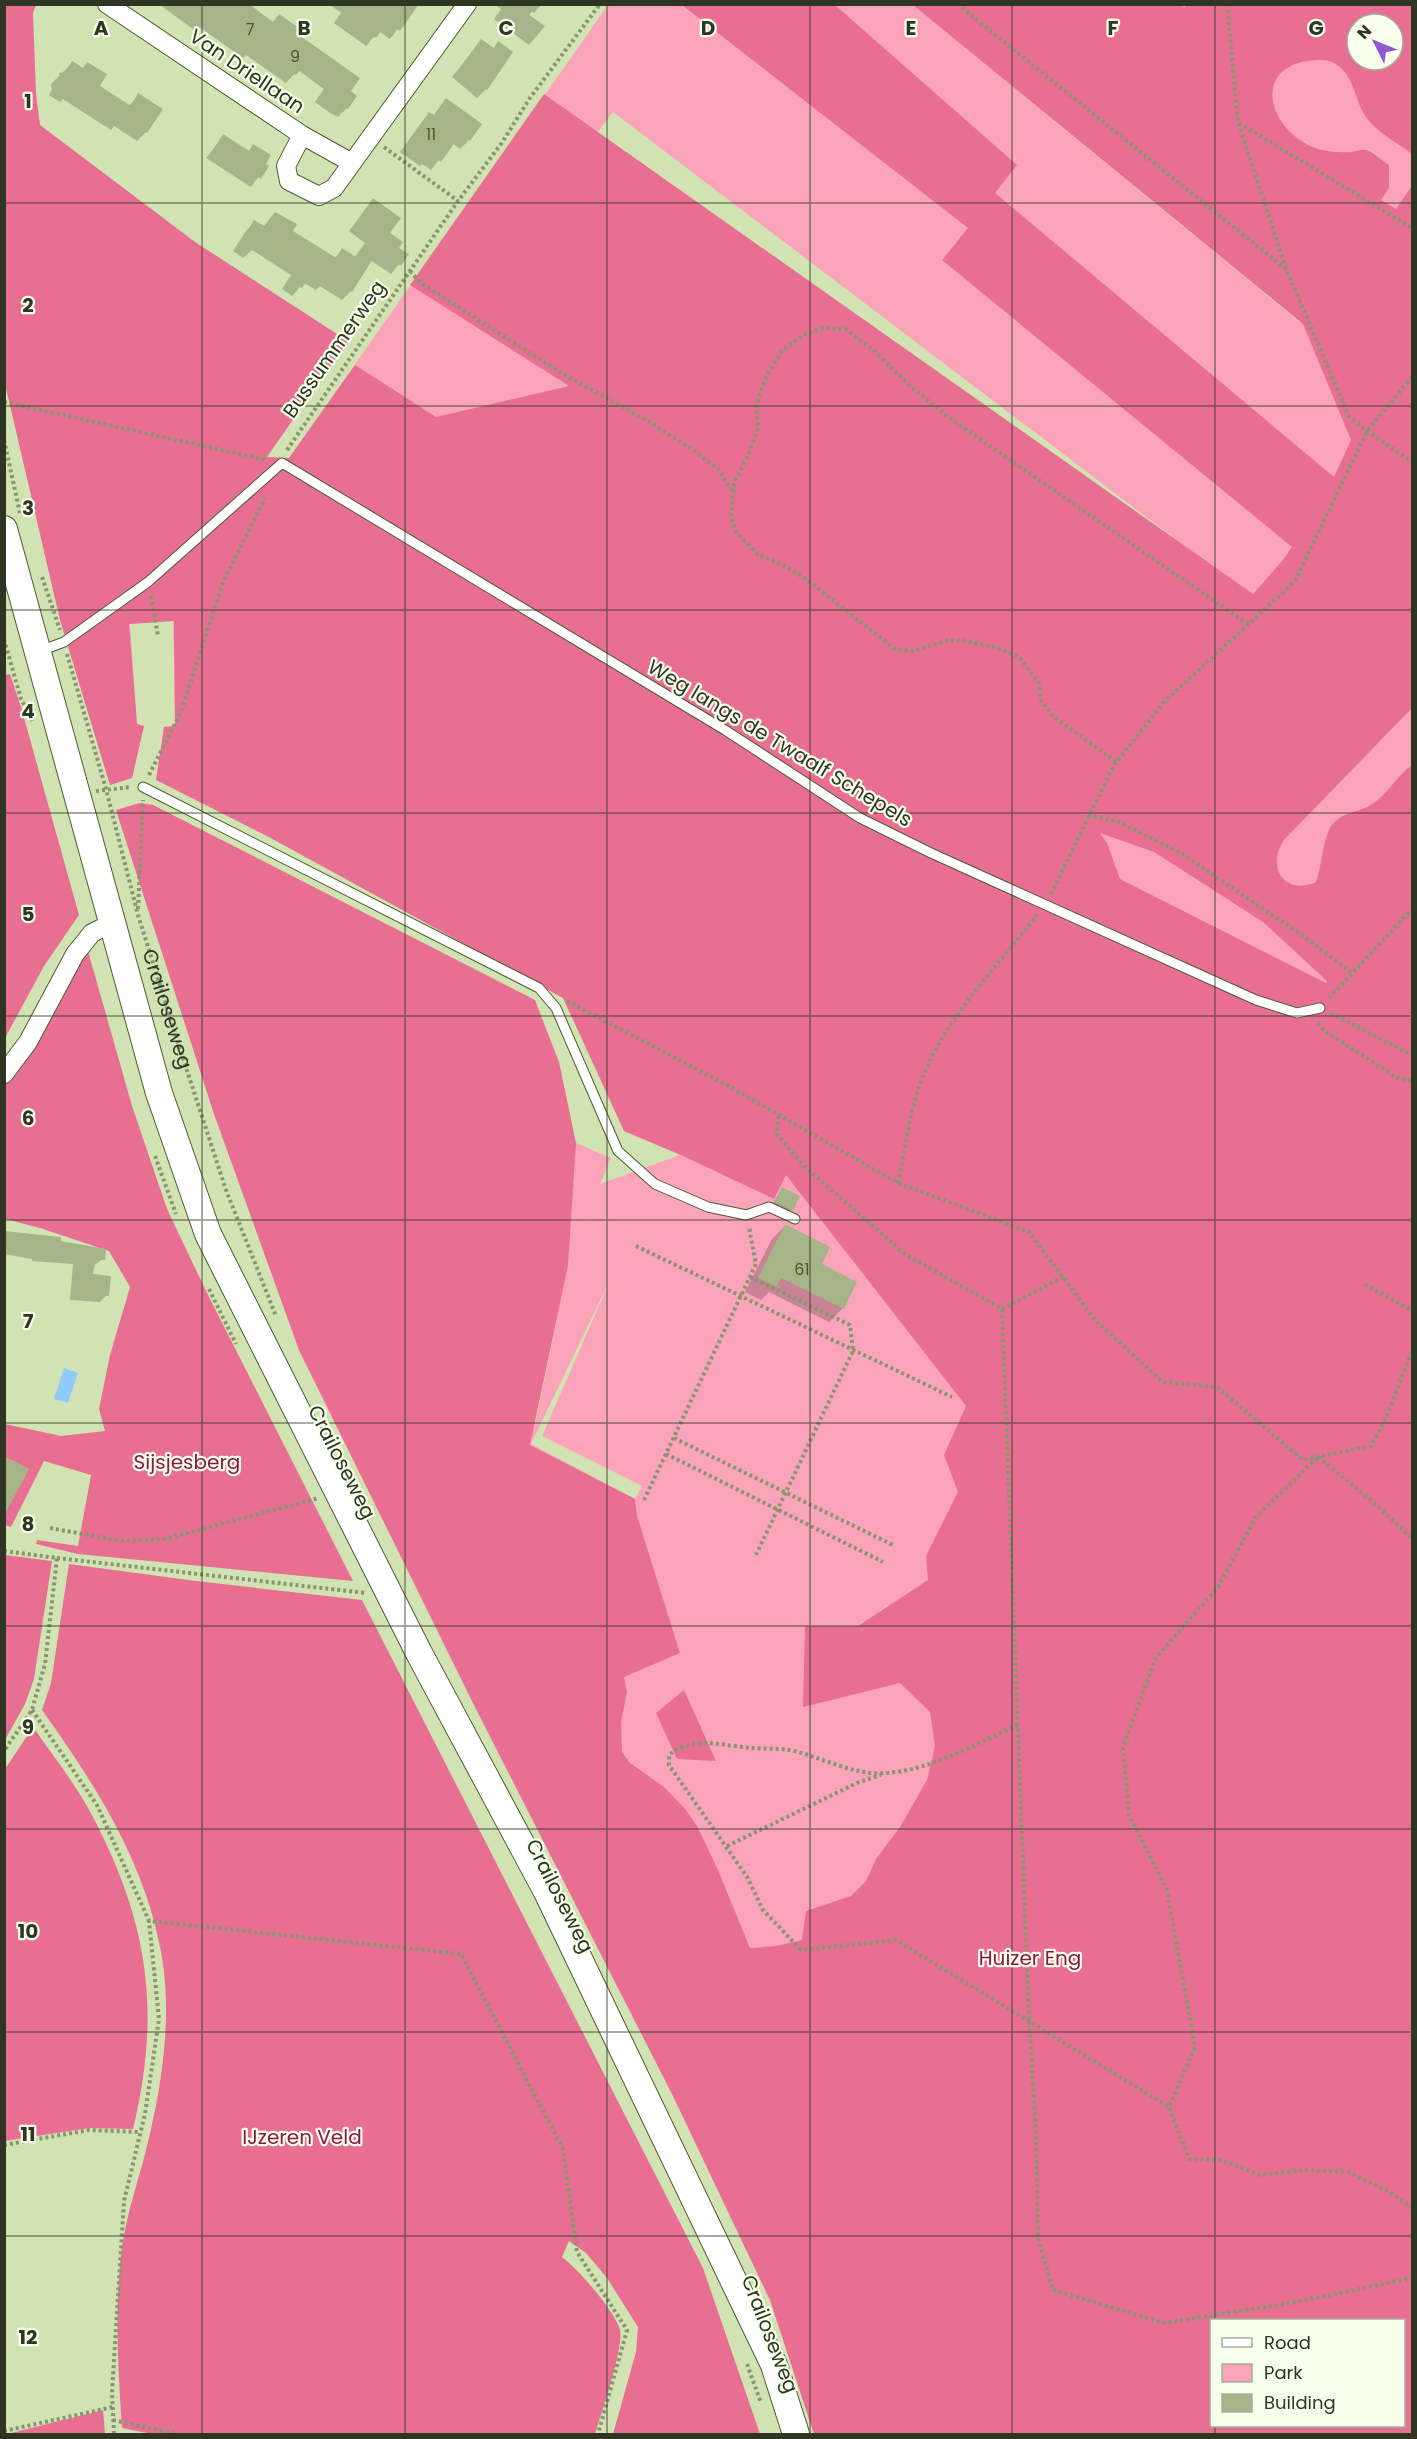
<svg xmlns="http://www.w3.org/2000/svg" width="1417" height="2439" font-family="Poppins,sans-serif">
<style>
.green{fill:#fba4b9;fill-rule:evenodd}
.forest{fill:#e96f92;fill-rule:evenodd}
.water{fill:#8ecafb}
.shadow{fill:#0003}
.building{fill:#a5b587}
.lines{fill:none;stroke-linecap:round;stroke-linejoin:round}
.lane-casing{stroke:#4d5b30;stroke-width:11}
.street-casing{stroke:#4d5b30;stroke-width:20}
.secondary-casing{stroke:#4d5b30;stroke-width:28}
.path{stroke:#889571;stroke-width:4;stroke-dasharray:3 3;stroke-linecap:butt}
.lane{stroke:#fff;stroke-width:9}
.street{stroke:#fff;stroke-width:18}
.secondary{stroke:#fff;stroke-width:26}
.grid{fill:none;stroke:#2e3522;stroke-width:1.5;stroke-opacity:0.55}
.labels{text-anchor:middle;stroke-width:4.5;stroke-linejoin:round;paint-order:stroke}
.number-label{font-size:16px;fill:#4c553b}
.street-label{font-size:20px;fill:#2e3522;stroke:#f8ffec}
.park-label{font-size:20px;fill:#881944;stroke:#f8ffec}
.grid-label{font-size:20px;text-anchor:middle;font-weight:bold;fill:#2e3522;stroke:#f8ffec;stroke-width:4.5;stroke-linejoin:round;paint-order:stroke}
</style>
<rect width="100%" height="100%" fill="#d1e3b2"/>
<path class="green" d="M1180,4L1184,7L1189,4L1412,5V1103L1404,2320H1212V2426L814,2434L770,2300L673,2096L474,1705L299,1350L214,1114L116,810L140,803L153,805L535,1000L541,1029L576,1143L611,1158L600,1184L680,1155L624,1131L1076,802L156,780L164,727L175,726L173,621L130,624L137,724L144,726L132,778L110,785L60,620L266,457L289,458L608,5H913L1302,324ZM1357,24H1393V60H1357ZM613,112L1266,608L457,314ZM575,1153L568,1266L534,1430ZM611,1278L542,1436L642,1486L635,1499L531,1444Z"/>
<path class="forest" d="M1180,4L1184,7L1189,4L1412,5V154C1398,143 1376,132 1366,117C1354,100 1355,75 1334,63C1325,59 1316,60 1307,61C1258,69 1266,117 1300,140C1315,151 1333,153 1352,152C1356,151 1362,149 1366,150C1373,151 1382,161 1389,165V188L1381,200L1396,209L1412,186V708L1284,840C1266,867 1284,896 1316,882C1322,865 1322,844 1330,828C1340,812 1356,813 1369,806C1387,796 1396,776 1412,765V2434H814L770,2300L673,2096L474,1705L299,1350L214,1114L116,810L140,803L153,805L535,1000L559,1062L576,1143L568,1266L530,1445L635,1499L637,1516L680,1653L624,1677L627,1692L621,1722L622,1752L630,1763L664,1787L686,1810L697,1826L718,1870L750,1948L776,1946L802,1940L806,1911L851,1896L866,1881L876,1859L900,1827L927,1780L935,1746L930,1712L900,1683L803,1707L805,1626H858L928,1580L926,1556L958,1492L944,1455L966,1406L786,1175L774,1199L681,1155L624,1131L563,998L267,836L156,780L164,727L175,726L174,621L129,624L137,724L144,726L132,778L110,785L60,620L5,384L4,5H36L33,13L36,94L40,125L195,242L348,341L267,457L289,458L355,365L436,417L569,386L410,285L544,94L1253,594L1283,560L1292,547L942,260L968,228L682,5H835L1017,165L995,193L1334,477L1351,440L1303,324L913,5ZM1357,24H1393V60H1357ZM1100,833L1154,852L1263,922L1327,981L1326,983L1120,879L1107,843ZM1212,2320H1404V2426H1212Z
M10,674L21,707L79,915L44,966L5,1038L4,675Z
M84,937L132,1106L167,1209L206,1291L353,1581L78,1554L36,1544L37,1540L78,1546L91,1475L44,1461L11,1527L5,1525V1424L61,1436L105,1431L99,1409L110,1355L130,1287L109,1251L40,1228L5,1219V1073Z
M5,1555L52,1561L34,1679L25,1704L5,1740Z
M69,1564L196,1581L362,1600L703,2268L760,2434H613L636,2352L638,2327L607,2278L586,2253L569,2241L562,2257C578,2269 615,2311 620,2330C624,2347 601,2414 595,2434H152L122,2428C118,2368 114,2307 122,2247C127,2212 139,2179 147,2146C162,2085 172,2019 162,1957C146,1863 96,1786 42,1710L51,1683Z
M684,1690L716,1761L677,1759L656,1713Z
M33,1727C54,1757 77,1786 94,1819C149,1925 161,2013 133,2129L89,2128L5,2141V1769Z
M103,2410L105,2434H7Z"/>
<path class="water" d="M64,1368L78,1373L68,1403L54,1399Z"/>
<path class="shadow" d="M159,4H237L272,23L279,16L349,91L347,108L338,117L330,113L315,102L324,89L298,70L286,83L246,55L243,58L198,26L194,30Z
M347,4H417L390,39L379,31L366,46L334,23Z
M505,4H542L534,13L530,11L528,14L545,26L529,45L494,19Z
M481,41L493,49L498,43L486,89L477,98L452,77Z
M72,63L98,87L129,106L139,95L146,132L137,141L114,126L111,130L63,99L60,102L49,95L52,89L51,84Z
M446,100L469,140L460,149L452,143L431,170L422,164L420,166L400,152L421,123L430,114L433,116Z
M223,136L247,152L254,146L264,164L267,166L251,187L206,158Z
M373,200L397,248L407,254L391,274L370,260L351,291L342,300L320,286L316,290L304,283L292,296L282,289L291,275L252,250L243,258L233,251L246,231L255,222L263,227L291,231L334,259L342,250L354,258L365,243L349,231Z
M782,1189L792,1210L788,1214L771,1206Z
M786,1225L820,1265L855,1283L843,1308L829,1322L769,1292L761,1300L745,1292L772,1239Z
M4,1233L60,1242L103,1259L93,1266L92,1276L107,1295L100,1302L70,1300L73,1264L32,1261V1259L4,1254Z"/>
<path class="building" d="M180,4H249L273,22L279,14L300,29L296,33L360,78L351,91L357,96L348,109L341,104L340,105L322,93L332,79L307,61L296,75L256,46L253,50L208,17L204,22Z
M329,4H419L400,31L388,22L376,38Z
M494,4H537L522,25Z
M481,39L494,48L498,41L513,52L487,90L460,68Z
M72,61L83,68L87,62L107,74L100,86L131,106L138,93L163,109L147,133L124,118L121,122L72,90L70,94L56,86L60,79L59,73L65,72Z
M446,98L482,124L470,141L461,134L441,162L432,155L430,158L408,142L429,112L434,115Z
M223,134L249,151L253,144L271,155L266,164L269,166L261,179L214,149Z
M373,198L401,218L390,233L403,242L399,248L409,254L401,266L378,251L352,292L329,278L326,282L312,273L302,288L290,280L299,266L259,240L253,250L241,242L254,220L264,226L275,212L297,224L293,231L336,258L342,248L356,257L373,234L356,222Z
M782,1187L800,1196L793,1211L774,1202Z
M785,1224L830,1247L822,1264L857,1282L844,1309L781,1278L776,1287L758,1278Z
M4,1231L61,1237V1241L106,1249L105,1260L96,1259L93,1274L111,1276L109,1296L76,1293L79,1258L39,1254V1252L4,1246Z
M4,1456L29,1469L4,1516Z"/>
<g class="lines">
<g class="lane-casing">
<path id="lane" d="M40,651L64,642L148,582L282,463L725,730L860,818L931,853L1256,1000L1297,1013L1320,1008
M143,787L539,988L556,1008L618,1151L655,1184L708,1207L746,1215L769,1207L795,1219"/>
</g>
<g class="street-casing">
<path id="street" d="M107,4L302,135L352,163L334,188L319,196L289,181L286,166L302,135
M352,163L467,4
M4,1074L28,1042L75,954L92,933L112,923"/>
</g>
<g class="secondary-casing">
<path id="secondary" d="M4,529L159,1093L208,1234L419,1653L547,1892L774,2365L796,2434"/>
</g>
<g class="path">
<path d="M957,4L1287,270"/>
<path d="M1227,4L1238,122L1287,271L1349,416L1367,431L1412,462"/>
<path d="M1239,123L1412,228"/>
<path d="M384,147L458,201"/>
<path d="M410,271L421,283L563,374L648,421L693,450L718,469L733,492"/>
<path d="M4,402L267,460"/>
<path d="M4,440L20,513"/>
<path d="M287,450L458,201L501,144L530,98L600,4"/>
<path d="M42,577L60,630"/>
<path d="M151,596L158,636"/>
<path d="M4,639L21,699L33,722"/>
<path id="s1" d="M67,654L106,789L138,915L179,1046L226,1190L276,1316"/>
<path d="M1116,762L1053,716L1041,701L1039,683L1019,657L998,648L965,641L948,640L914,651L895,649L806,579L781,564L758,555L737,533L731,517L734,483L748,456L758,429L756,405L766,377L782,351L803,335L824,328L845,329L872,349L908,384L948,417L1249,625"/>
<path d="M149,775L181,712L223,582L265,498"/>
<path d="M96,791L131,787"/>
<path d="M1088,815L1119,822L1181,853L1306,938L1352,973"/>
<path d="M1051,894L1114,765L1165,701L1295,581L1367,431L1412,377"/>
<path d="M138,909L143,800"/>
<path d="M1329,998L1412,909"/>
<path d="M567,1001L725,1084L898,1183L1029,1232L1096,1321L1163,1382L1217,1387L1303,1460L1371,1446L1384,1423L1412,1351"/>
<path d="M1331,1013L1412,1055"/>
<path d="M1318,1023L1326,1032L1398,1078L1412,1081"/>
<path d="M779,1116L776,1133L805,1167L905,1254L1002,1309L1029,2019L1036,2131L1038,2238L1053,2290L1164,2323L1296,2302L1412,2278"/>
<path d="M155,1156L176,1214"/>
<path d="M898,1183C905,1151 909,1115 920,1084C944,1018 995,970 1037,915"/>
<path d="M636,1246L952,1397"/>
<path d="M750,1277L850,1325L853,1351L756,1555"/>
<path d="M1365,1284L1412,1311"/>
<path d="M209,1289L236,1344"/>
<path d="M1002,1309L1063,1277"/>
<path d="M674,1438L895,1546"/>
<path d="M666,1454L883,1562"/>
<path d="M1318,1457L1373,1502L1412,1538"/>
<path d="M1317,1458L1256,1517L1218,1587L1155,1659L1123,1748L1129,1815L1167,1890L1195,2047L1169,2107L1189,2159L1222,2160L1259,2175L1307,2170L1348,2172L1388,2191L1412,2208"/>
<path d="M644,1500L756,1264L749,1227"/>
<path d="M50,1528L121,1541L165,1539L319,1498"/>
<path d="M4,1551L57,1558L45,1664L32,1710L4,1751"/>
<path d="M57,1558L366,1593"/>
<path d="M32,1710L97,1805L149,1921L461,1954L563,2149L577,2252L627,2330L598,2434"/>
<path d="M1018,1725C977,1743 932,1770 886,1773C852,1776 821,1756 789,1750C777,1748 764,1749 752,1748C724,1746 693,1735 669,1755V1765L747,1877L763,1910L801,1950L896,1940L1169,2107"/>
<path d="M727,1846L859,1782L881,1775"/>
<path d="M4,2145L89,2130L140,2132"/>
<path d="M747,2364L761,2403"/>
<path d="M113,2420L177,2434"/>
<path d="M4,2431L113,2407"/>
<path d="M114,2434L112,2392L124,2201L145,2114L159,2019L149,1921"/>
</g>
<use href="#lane" class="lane"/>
<use href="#street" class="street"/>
<use href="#secondary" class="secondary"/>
</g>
<path class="grid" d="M202,4V2434M405,4V2434M607,4V2434M810,4V2434M1012,4V2434M1215,4V2320M4,203H1412M4,406H1412M4,610H1412M4,813H1412M4,1016H1412M4,1220H1412M4,1423H1412M4,1626H1412M4,1829H1412M4,2032H1412M4,2236H1412M1215,2426V2434"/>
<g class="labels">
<g class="number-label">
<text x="250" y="35">7</text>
<text x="295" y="62">9</text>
<text x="431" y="140">11</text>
<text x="802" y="1275">61</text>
</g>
<g class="street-label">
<text transform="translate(247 71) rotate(34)" y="7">Van Driellaan</text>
<text transform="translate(334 349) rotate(-55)" y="7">Bussummerweg</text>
<text transform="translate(780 743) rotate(31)" y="7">Weg langs de Twaalf Schepels</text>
<text dy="7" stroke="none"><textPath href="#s1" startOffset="369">Crailoseweg</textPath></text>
<text transform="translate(342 1462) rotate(63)" y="7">Crailoseweg</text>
<text transform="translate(560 1896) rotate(63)" y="7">Crailoseweg</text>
<text transform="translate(770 2334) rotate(69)" y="7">Crailoseweg</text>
</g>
<g class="park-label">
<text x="187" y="1469">Sijsjesberg</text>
<text x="1030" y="1965">Huizer Eng</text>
<text x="302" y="2144">IJzeren Veld</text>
</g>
</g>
<g class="grid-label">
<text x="101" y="35">A</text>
<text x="304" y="35">B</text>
<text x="506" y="35">C</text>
<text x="708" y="35">D</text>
<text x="911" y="35">E</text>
<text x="1113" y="35">F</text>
<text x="1316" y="35">G</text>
<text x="28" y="108">1</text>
<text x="28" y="312">2</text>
<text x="28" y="515">3</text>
<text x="28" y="718">4</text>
<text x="28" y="921">5</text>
<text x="28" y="1125">6</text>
<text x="28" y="1328">7</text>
<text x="28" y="1531">8</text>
<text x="28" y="1734">9</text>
<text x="28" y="1938">10</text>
<text x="28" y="2141">11</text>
<text x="28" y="2344">12</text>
</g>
<rect width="1417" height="2439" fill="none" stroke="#2e3522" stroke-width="12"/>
<rect x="1210" y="2319" width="195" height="108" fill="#f8ffec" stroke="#a7ae9b" stroke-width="1.5"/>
<rect x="1222" y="2338" width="30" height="9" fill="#ffffff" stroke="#a7ae9b" stroke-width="1.5"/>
<text x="1264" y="2349" font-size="18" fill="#2e3522">Road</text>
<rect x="1222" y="2364" width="30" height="18" fill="#fba4b9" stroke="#a7ae9b" stroke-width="1.5"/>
<text x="1264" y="2379" font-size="18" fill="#2e3522">Park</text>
<rect x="1222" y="2394" width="30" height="18" fill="#a5b587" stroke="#a7ae9b" stroke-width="1.5"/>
<text x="1264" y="2409" font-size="18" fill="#2e3522">Building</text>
<g transform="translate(1375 42) rotate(313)"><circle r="28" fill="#f8ffec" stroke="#a7ae9b" stroke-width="1.5"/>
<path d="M0-4.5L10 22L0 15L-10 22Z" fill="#9359d1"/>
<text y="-9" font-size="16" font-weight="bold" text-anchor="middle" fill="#2e3522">N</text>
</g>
</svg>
